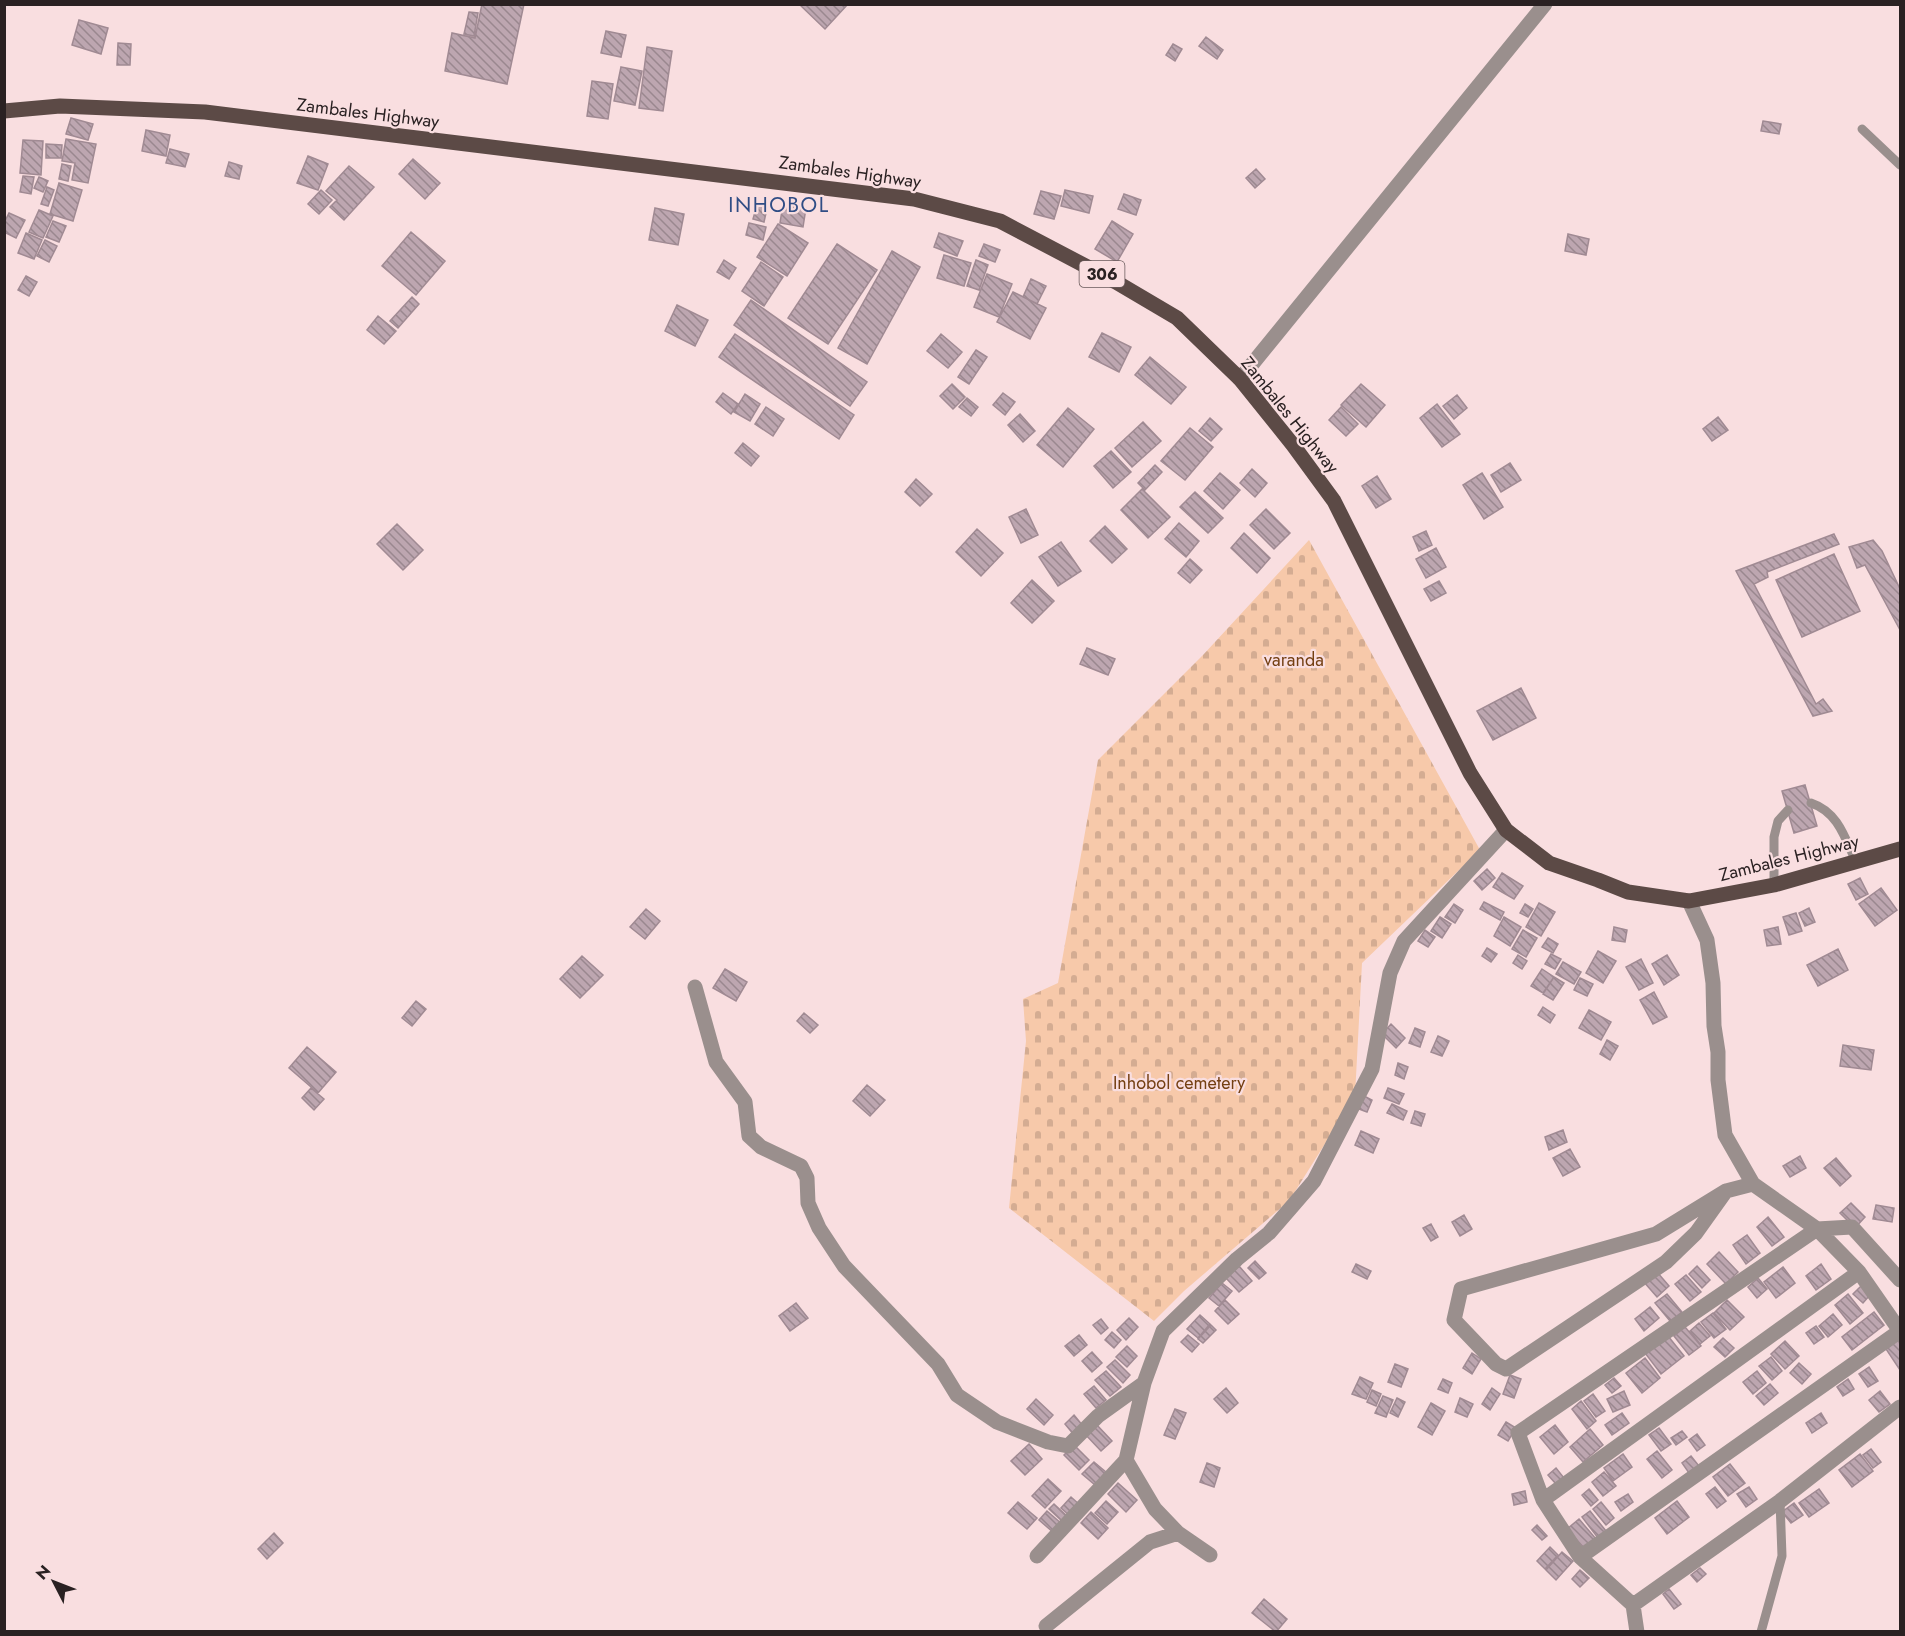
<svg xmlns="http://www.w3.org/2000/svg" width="1905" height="1636" font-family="Jost,sans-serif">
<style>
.cemetery{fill:url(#cemetery-stones)}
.building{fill:url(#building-back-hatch);stroke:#a08a93;stroke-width:1.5}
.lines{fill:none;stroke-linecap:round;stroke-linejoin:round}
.service{stroke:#9a8f8d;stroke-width:9}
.minor{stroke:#9a8f8d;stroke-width:15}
.primary{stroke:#5c4a46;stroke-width:15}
.labels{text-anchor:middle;stroke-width:4.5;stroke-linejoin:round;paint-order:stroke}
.shield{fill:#f9dee0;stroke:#685a5b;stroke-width:1.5}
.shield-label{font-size:16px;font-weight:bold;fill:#2a2122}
.street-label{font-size:18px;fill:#2a2122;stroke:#f9dee0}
.park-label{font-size:18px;fill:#743f12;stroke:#f9dee0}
.quarter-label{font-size:21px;letter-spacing:1.5px;fill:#304d85;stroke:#f9dee0}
</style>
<defs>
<pattern id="cemetery-stones" width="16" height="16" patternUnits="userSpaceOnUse" patternTransform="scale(1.5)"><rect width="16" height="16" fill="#f7c9aa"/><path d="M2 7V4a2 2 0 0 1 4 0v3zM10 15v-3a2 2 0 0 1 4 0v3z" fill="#d4ac92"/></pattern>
<pattern id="building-back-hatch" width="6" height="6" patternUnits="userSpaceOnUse" patternTransform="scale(1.5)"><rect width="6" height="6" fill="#bda6b0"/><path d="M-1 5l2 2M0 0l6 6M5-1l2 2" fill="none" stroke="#9a878f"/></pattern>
</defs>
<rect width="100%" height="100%" fill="#f9dee0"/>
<path class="cemetery" d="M1309,540L1480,850L1362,963L1355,1096L1289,1201L1184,1291L1154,1321L1009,1208L1026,1041L1023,999L1058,983L1098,760L1203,655Z"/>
<path class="building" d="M482,4H524L507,84L445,71L452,33L475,38Z
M799,4H848L825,29Z
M469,12L478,13L474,36L464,34Z
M79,20L108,28L101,54L72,45Z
M606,31L626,35L621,57L601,53Z
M1206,37L1223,50L1217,59L1199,46Z
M118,43L131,44L130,65H117Z
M1173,44L1182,49L1175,61L1166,55Z
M647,47L672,51L663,111L639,108Z
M621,67L642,71L635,105L614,101Z
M592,81L613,84L608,119L587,116Z
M71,118L93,124L88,140L66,134Z
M1763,121L1781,124L1779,134L1761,131Z
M146,130L170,135L166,156L142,151Z
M66,139L96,144L88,183L72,180L75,163L62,161Z
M23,140L43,141L41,175L20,173Z
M46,144L62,145L61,158H46Z
M170,149L189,154L185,167L166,163Z
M308,156L328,164L318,190L297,183Z
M413,159L440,183L425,199L399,174Z
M229,162L242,166L239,179L225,176Z
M62,164L71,166L68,181L59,179Z
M349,166L374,187L344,220L330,207L337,200L326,191Z
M1256,169L1265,179L1255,188L1246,178Z
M23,176L34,177L31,194L20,192Z
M39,177L48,181L43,192L34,188Z
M59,183L82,190L73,221L50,214Z
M47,187L54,190L48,206L41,204Z
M321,190L332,200L319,214L308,204Z
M1065,190L1093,196L1089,213L1061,206Z
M1041,191L1061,196L1054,219L1034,214Z
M1124,194L1141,200L1136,215L1118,209Z
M758,202L768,204L764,222L753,219Z
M783,204L806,208L803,227L780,223Z
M655,208L684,214L678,245L649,240Z
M39,210L53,216L43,238L29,232Z
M9,213L25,220L16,238L4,232V223Z
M53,221L66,226L59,242L46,237Z
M1112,221L1133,234L1117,262L1095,249Z
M749,223L766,227L763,240L746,235Z
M778,224L808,243L787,276L757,257Z
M411,232L445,261L416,295L382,266Z
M26,233L42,240L34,259L18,253Z
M939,233L963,241L957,256L934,247Z
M1568,234L1589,239L1586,255L1565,251Z
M45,240L57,246L49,262L37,256Z
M837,244L877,270L828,344L788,318Z
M984,244L1000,250L995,262L979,256Z
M892,251L920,267L867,364L838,348Z
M944,255L971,263L964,286L937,278Z
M724,260L736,268L729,279L717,272Z
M976,260L988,265L979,290L967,286Z
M761,262L783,277L764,306L742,291Z
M987,274L1012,284L999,317L974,307Z
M26,276L37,282L29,296L18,290Z
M1031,279L1046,286L1037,304L1023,297Z
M1013,292L1046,308L1030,339L997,322Z
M412,297L419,304L398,328L390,321Z
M751,300L867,382L850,406L734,325Z
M677,305L708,320L695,346L665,331Z
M378,316L396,331L384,344L367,330Z
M1102,333L1131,347L1119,372L1089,357Z
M735,334L854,415L839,439L719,357Z
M941,334L962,352L948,368L927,351Z
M976,350L987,357L969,384L958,377Z
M1150,357L1186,387L1171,404L1135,375Z
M952,384L965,397L953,409L940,396Z
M1361,384L1385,405L1366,427L1341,405Z
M723,393L738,404L731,414L716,402Z
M1003,393L1015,402L1005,415L993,405Z
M745,394L760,404L750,421L734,412Z
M1457,395L1467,408L1454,419L1443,406Z
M967,398L978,407L971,416L959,407Z
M1437,404L1460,434L1442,447L1420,418Z
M766,407L784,419L773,436L755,424Z
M1341,407L1358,424L1346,436L1329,420Z
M1068,408L1094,429L1063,467L1037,445Z
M1020,414L1035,431L1023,442L1008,425Z
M1718,417L1728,430L1712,441L1703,429Z
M1210,418L1222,429L1211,441L1199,431Z
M1143,422L1161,441L1132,467L1115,448Z
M1190,428L1213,447L1185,480L1161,461Z
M743,443L759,456L751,466L735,453Z
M1111,451L1131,472L1113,488L1094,466Z
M1510,463L1521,480L1501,492L1491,475Z
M1155,465L1162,472L1145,490L1138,483Z
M1252,469L1267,483L1255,497L1240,483Z
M1220,473L1240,490L1223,509L1204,491Z
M1482,473L1503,507L1484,519L1463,485Z
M1377,476L1391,499L1376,508L1362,486Z
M916,479L932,494L920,506L905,492Z
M1142,489L1170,517L1148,538L1121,510Z
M1195,492L1223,518L1208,533L1180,507Z
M1026,509L1038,535L1021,543L1009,517Z
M1266,509L1290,533L1274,549L1250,525Z
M1179,523L1199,541L1186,557L1165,539Z
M397,524L423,550L403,570L377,544Z
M1105,526L1127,549L1112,563L1090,541Z
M977,529L1003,553L981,576L956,552Z
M1426,531L1432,545L1419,551L1413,537Z
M1244,533L1270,558L1257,573L1231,548Z
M1834,534L1839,544L1767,572L1768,577L1754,584L1816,704L1823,699L1832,711L1813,716L1736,571Z
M1873,540L1882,551L1900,589V630L1865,565L1857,568L1849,547Z
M1061,542L1081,571L1058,586L1039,557Z
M1436,548L1446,567L1426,578L1416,559Z
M1834,554L1860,611L1802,637L1776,580Z
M1190,559L1202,570L1190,583L1178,573Z
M1032,580L1054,601L1032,623L1011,603Z
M1439,581L1446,593L1431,601L1424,589Z
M1087,648L1115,659L1108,675L1080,664Z
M1521,688L1536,718L1493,740L1477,711Z
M1805,785L1817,826L1794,833L1782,791Z
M1487,869L1495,878L1482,890L1474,881Z
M1502,873L1523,886L1514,899L1493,887Z
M1860,878L1868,894L1856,900L1848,884Z
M1881,888L1897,910L1875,926L1859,904Z
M1484,902L1504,912L1500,920L1480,909Z
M1539,903L1555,912L1541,936L1526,927Z
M1454,904L1463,910L1455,923L1445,917Z
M1525,904L1533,909L1528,917L1520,913Z
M1809,908L1815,922L1805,926L1799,913Z
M646,909L660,921L645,939L630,927Z
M1796,913L1802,931L1789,935L1783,917Z
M1440,917L1451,924L1442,938L1431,931Z
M1504,917L1521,927L1510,946L1494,936Z
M1614,927L1627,930L1625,942L1612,940Z
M1778,927L1781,944L1767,946L1764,930Z
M1425,930L1435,937L1428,947L1418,941Z
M1523,930L1537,938L1526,957L1512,949Z
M1548,938L1558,944L1553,953L1542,947Z
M1487,948L1497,954L1491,962L1482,956Z
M1838,949L1848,970L1818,986L1807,965Z
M1598,951L1616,961L1603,983L1586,973Z
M1551,954L1561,959L1555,969L1545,964Z
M1518,955L1527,961L1522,969L1513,963Z
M1667,955L1679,975L1664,985L1652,964Z
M582,956L603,975L580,998L560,979Z
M1641,959L1653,983L1639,990L1626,967Z
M1563,962L1581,972L1574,984L1556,974Z
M725,969L747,982L736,1001L713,988Z
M1542,969L1554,977L1543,993L1531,986Z
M1554,977L1564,983L1553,1000L1543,994Z
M1580,978L1593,984L1587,996L1574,990Z
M1654,992L1667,1017L1653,1024L1640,1000Z
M416,1001L426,1009L412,1026L402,1018Z
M1543,1007L1555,1015L1550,1023L1538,1015Z
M1589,1010L1611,1022L1601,1040L1579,1028Z
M804,1013L818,1025L810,1033L797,1021Z
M1391,1024L1405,1038L1396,1048L1382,1034Z
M1415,1028L1425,1032L1420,1047L1409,1043Z
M1438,1036L1449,1041L1442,1056L1431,1052Z
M1607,1040L1618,1046L1610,1060L1600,1054Z
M1843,1045L1874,1050L1871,1070L1840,1066Z
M307,1047L336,1072L318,1093L289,1068Z
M1398,1063L1408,1067L1404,1079L1395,1075Z
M867,1085L885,1100L870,1116L853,1101Z
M311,1088L324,1099L314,1110L302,1098Z
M1388,1088L1404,1094L1399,1104L1384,1098Z
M1364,1096L1372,1100L1367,1112L1359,1109Z
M1392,1104L1407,1111L1403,1120L1387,1113Z
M1415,1111L1425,1114L1421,1126L1411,1123Z
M1563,1130L1567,1142L1549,1150L1545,1137Z
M1361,1131L1379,1139L1373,1153L1355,1145Z
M1570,1149L1580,1167L1563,1176L1553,1158Z
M1800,1156L1806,1168L1790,1177L1783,1166Z
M1836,1158L1851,1176L1840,1186L1824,1168Z
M1851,1203L1865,1217L1855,1228L1840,1213Z
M1876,1205L1894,1208L1892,1222L1873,1219Z
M1464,1215L1472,1229L1460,1236L1452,1222Z
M1768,1217L1784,1237L1772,1246L1757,1227Z
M1431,1224L1438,1237L1431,1241L1423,1228Z
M1747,1235L1760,1253L1746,1264L1733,1245Z
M1719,1252L1738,1272L1726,1284L1707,1264Z
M1255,1261L1266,1273L1259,1279L1248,1268Z
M1356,1264L1371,1271L1367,1279L1352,1272Z
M1821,1264L1831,1279L1816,1290L1806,1276Z
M1239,1266L1252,1281L1239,1292L1226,1278Z
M1697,1266L1710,1280L1702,1288L1689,1274Z
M1783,1267L1795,1283L1776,1298L1764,1282Z
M1657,1272L1669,1286L1657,1297L1644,1282Z
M1686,1275L1701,1292L1690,1301L1675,1284Z
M1758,1278L1767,1289L1757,1298L1748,1287Z
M1222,1283L1232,1291L1219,1306L1209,1298Z
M1862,1285L1870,1295L1863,1303L1853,1294Z
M1667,1294L1682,1312L1670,1321L1655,1303Z
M1848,1294L1863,1313L1850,1324L1835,1305Z
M1225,1300L1239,1314L1228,1324L1215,1311Z
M1727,1300L1744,1317L1730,1330L1714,1313Z
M796,1303L808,1318L790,1331L779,1316Z
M1650,1307L1659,1318L1644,1331L1635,1319Z
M1874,1312L1884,1325L1852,1350L1842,1337Z
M1713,1313L1726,1329L1714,1338L1701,1322Z
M1833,1314L1842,1325L1828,1337L1819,1326Z
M1200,1315L1210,1324L1198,1338L1187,1329Z
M1129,1318L1138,1327L1126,1340L1117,1330Z
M1101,1319L1108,1328L1101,1334L1093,1325Z
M1699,1323L1710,1336L1700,1344L1690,1331Z
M1211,1325L1216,1330L1203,1343L1198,1339Z
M1816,1326L1824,1337L1814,1344L1806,1333Z
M1685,1327L1701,1346L1689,1355L1674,1336Z
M1112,1332L1121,1340L1114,1348L1105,1340Z
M1079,1335L1087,1345L1074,1356L1065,1346Z
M1188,1335L1199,1344L1192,1352L1181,1342Z
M1668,1336L1684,1356L1661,1374L1645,1353Z
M1723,1338L1734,1348L1725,1357L1714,1347Z
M1898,1340L1900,1344V1370L1886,1349Z
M1785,1341L1799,1356L1785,1369L1771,1354Z
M1127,1346L1137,1356L1127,1367L1116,1357Z
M1092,1352L1102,1363L1092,1372L1082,1361Z
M1472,1353L1481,1359L1472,1374L1463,1368Z
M1771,1357L1782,1371L1772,1380L1759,1366Z
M1645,1358L1660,1378L1642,1393L1626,1373Z
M1115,1360L1130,1375L1123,1383L1107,1367Z
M1799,1363L1811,1374L1802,1384L1790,1373Z
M1395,1364L1408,1369L1401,1387L1388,1382Z
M1869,1367L1878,1381L1868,1387L1859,1374Z
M1106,1371L1121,1387L1110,1396L1095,1380Z
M1757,1371L1766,1383L1753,1394L1743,1382Z
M1510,1375L1521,1379L1514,1398L1503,1394Z
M1360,1377L1373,1383L1366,1399L1352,1394Z
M1614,1378L1621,1386L1612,1393L1605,1385Z
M1443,1379L1452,1383L1448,1393L1438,1389Z
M1848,1379L1854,1389L1843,1396L1837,1387Z
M1770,1384L1778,1393L1764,1405L1756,1396Z
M1094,1386L1106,1400L1096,1408L1084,1394Z
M1226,1388L1238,1403L1227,1413L1214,1399Z
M1492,1388L1500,1394L1490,1410L1482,1404Z
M1372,1390L1381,1394L1376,1406L1367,1402Z
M1624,1391L1630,1405L1613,1412L1607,1399Z
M1880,1391L1890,1404L1879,1412L1869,1400Z
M1593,1394L1605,1411L1596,1417L1584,1401Z
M1383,1396L1393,1400L1386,1417L1375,1413Z
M1397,1398L1405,1402L1398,1417L1390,1413Z
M1460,1398L1473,1404L1467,1417L1455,1412Z
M1036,1399L1053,1415L1044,1425L1027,1409Z
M1581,1401L1596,1421L1587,1429L1572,1409Z
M1431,1403L1445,1411L1432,1435L1418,1427Z
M1175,1409L1186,1413L1175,1439L1164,1435Z
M1622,1413L1629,1423L1612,1435L1605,1425Z
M1821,1413L1827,1423L1812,1433L1806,1423Z
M1074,1415L1083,1426L1074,1435L1065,1424Z
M1506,1422L1516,1428L1508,1441L1498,1435Z
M1096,1424L1112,1441L1101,1451L1085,1434Z
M1555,1425L1568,1442L1554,1454L1540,1437Z
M1659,1428L1671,1444L1661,1451L1649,1435Z
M1590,1429L1603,1445L1583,1462L1570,1447Z
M1682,1431L1687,1437L1676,1445L1671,1438Z
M1697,1434L1705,1445L1697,1451L1689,1440Z
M1029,1444L1042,1459L1025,1475L1011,1461Z
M1074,1445L1089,1460L1079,1470L1064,1455Z
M1871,1449L1881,1462L1873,1468L1863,1455Z
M1657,1451L1672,1470L1662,1478L1647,1459Z
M1623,1454L1632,1467L1613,1481L1604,1468Z
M1860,1454L1873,1471L1852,1487L1839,1470Z
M1691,1456L1699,1466L1689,1473L1682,1463Z
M1094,1462L1106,1472L1095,1485L1082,1474Z
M1207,1463L1220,1468L1214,1487L1200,1482Z
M1730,1464L1745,1483L1728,1496L1713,1477Z
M1556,1468L1564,1478L1556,1484L1548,1475Z
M1604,1472L1616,1486L1603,1496L1592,1482Z
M1048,1479L1061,1491L1045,1508L1032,1496Z
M1118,1483L1137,1500L1126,1512L1108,1494Z
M1715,1487L1726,1501L1717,1508L1706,1494Z
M1749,1487L1757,1499L1746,1507L1737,1494Z
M1589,1489L1598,1500L1591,1506L1582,1495Z
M1819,1489L1829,1503L1809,1517L1799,1503Z
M1525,1491L1527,1502L1514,1505L1512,1494Z
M1628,1494L1633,1502L1621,1511L1615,1502Z
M1071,1497L1080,1505L1070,1516L1061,1508Z
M1106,1501L1118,1512L1107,1524L1095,1513Z
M1677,1501L1689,1517L1667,1534L1655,1518Z
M1018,1502L1037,1518L1027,1529L1008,1513Z
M1601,1502L1614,1518L1606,1525L1593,1509Z
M1794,1503L1803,1515L1791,1523L1782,1512Z
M1054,1504L1068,1517L1063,1522L1049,1509Z
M1047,1511L1062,1524L1054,1533L1039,1520Z
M1590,1511L1606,1531L1598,1538L1582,1517Z
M1091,1512L1108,1528L1098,1539L1081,1523Z
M1579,1519L1596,1539L1585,1549L1567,1529Z
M1537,1525L1547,1536L1542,1540L1532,1530Z
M274,1533L283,1543L267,1559L258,1549Z
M1550,1547L1558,1555L1545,1569L1537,1561Z
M1562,1552L1573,1561L1556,1580L1546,1570Z
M1700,1568L1706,1574L1697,1582L1691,1575Z
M1580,1570L1589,1578L1580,1587L1572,1579Z
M1669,1589L1681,1604L1674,1609L1663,1594Z
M1264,1599L1287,1619L1276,1632L1252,1613Z"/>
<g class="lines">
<path class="service" d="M1862,129L1900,165
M1811,803C1838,812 1845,838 1856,862
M1774,885V837L1778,821L1788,810
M1761,1632L1782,1556L1780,1501"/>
<path class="minor" d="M1240,379L1545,4
M1689,901L1707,940L1713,983L1714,1026L1718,1052V1080L1725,1135L1753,1184L1817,1229L1852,1227L1900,1280
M695,987L716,1062L745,1102L749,1136L761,1147L801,1166L807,1178L808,1203L819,1228L844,1266L938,1364L957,1395L997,1422L1048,1442L1068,1446L1098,1416L1144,1383
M1726,1191L1696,1233L1666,1262L1506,1369L1496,1364L1454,1320L1461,1289L1656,1234L1726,1191L1753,1184
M1543,1500L1859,1272
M1210,1555L1178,1533L1155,1509L1126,1460L1144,1383L1163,1331L1237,1259L1269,1233L1314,1181L1372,1069L1390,973L1404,941L1506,830
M1037,1556L1126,1460
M1580,1557L1900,1331L1859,1272L1817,1229L1518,1433L1543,1500L1580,1557L1633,1605L1637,1632
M1633,1605L1780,1501L1900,1407
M1046,1626L1150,1542L1178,1533"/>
<path class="primary" d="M4,111L60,106L205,112L914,199L1000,221L1116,282L1177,318L1240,379L1293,445L1334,501L1470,773L1506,830L1549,863L1598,880L1628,892L1689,901L1774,885L1900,849"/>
</g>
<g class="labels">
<rect class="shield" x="1079.5" y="261" width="45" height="26" rx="4.5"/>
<g class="shield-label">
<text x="1102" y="280">306</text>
</g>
<g class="street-label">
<text transform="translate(368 113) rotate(7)" y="6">Zambales Highway</text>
<text transform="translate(850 172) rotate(8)" y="6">Zambales Highway</text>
<text transform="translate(1290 415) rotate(51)" y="6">Zambales Highway</text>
<text transform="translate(1789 858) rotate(-14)" y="6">Zambales Highway</text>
</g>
<g class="park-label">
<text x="1294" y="666">varanda</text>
<text x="1179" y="1089">Inhobol cemetery</text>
</g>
<g class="quarter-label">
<text x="779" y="212">INHOBOL</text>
</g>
</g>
<rect width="1905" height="1636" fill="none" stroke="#2a2122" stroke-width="12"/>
<g transform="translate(54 1582) rotate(312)" stroke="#f9dee0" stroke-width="4.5" paint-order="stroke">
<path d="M0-4.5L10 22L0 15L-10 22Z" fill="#2a2122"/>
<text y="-9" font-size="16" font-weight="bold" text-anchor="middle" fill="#2a2122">N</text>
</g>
</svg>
